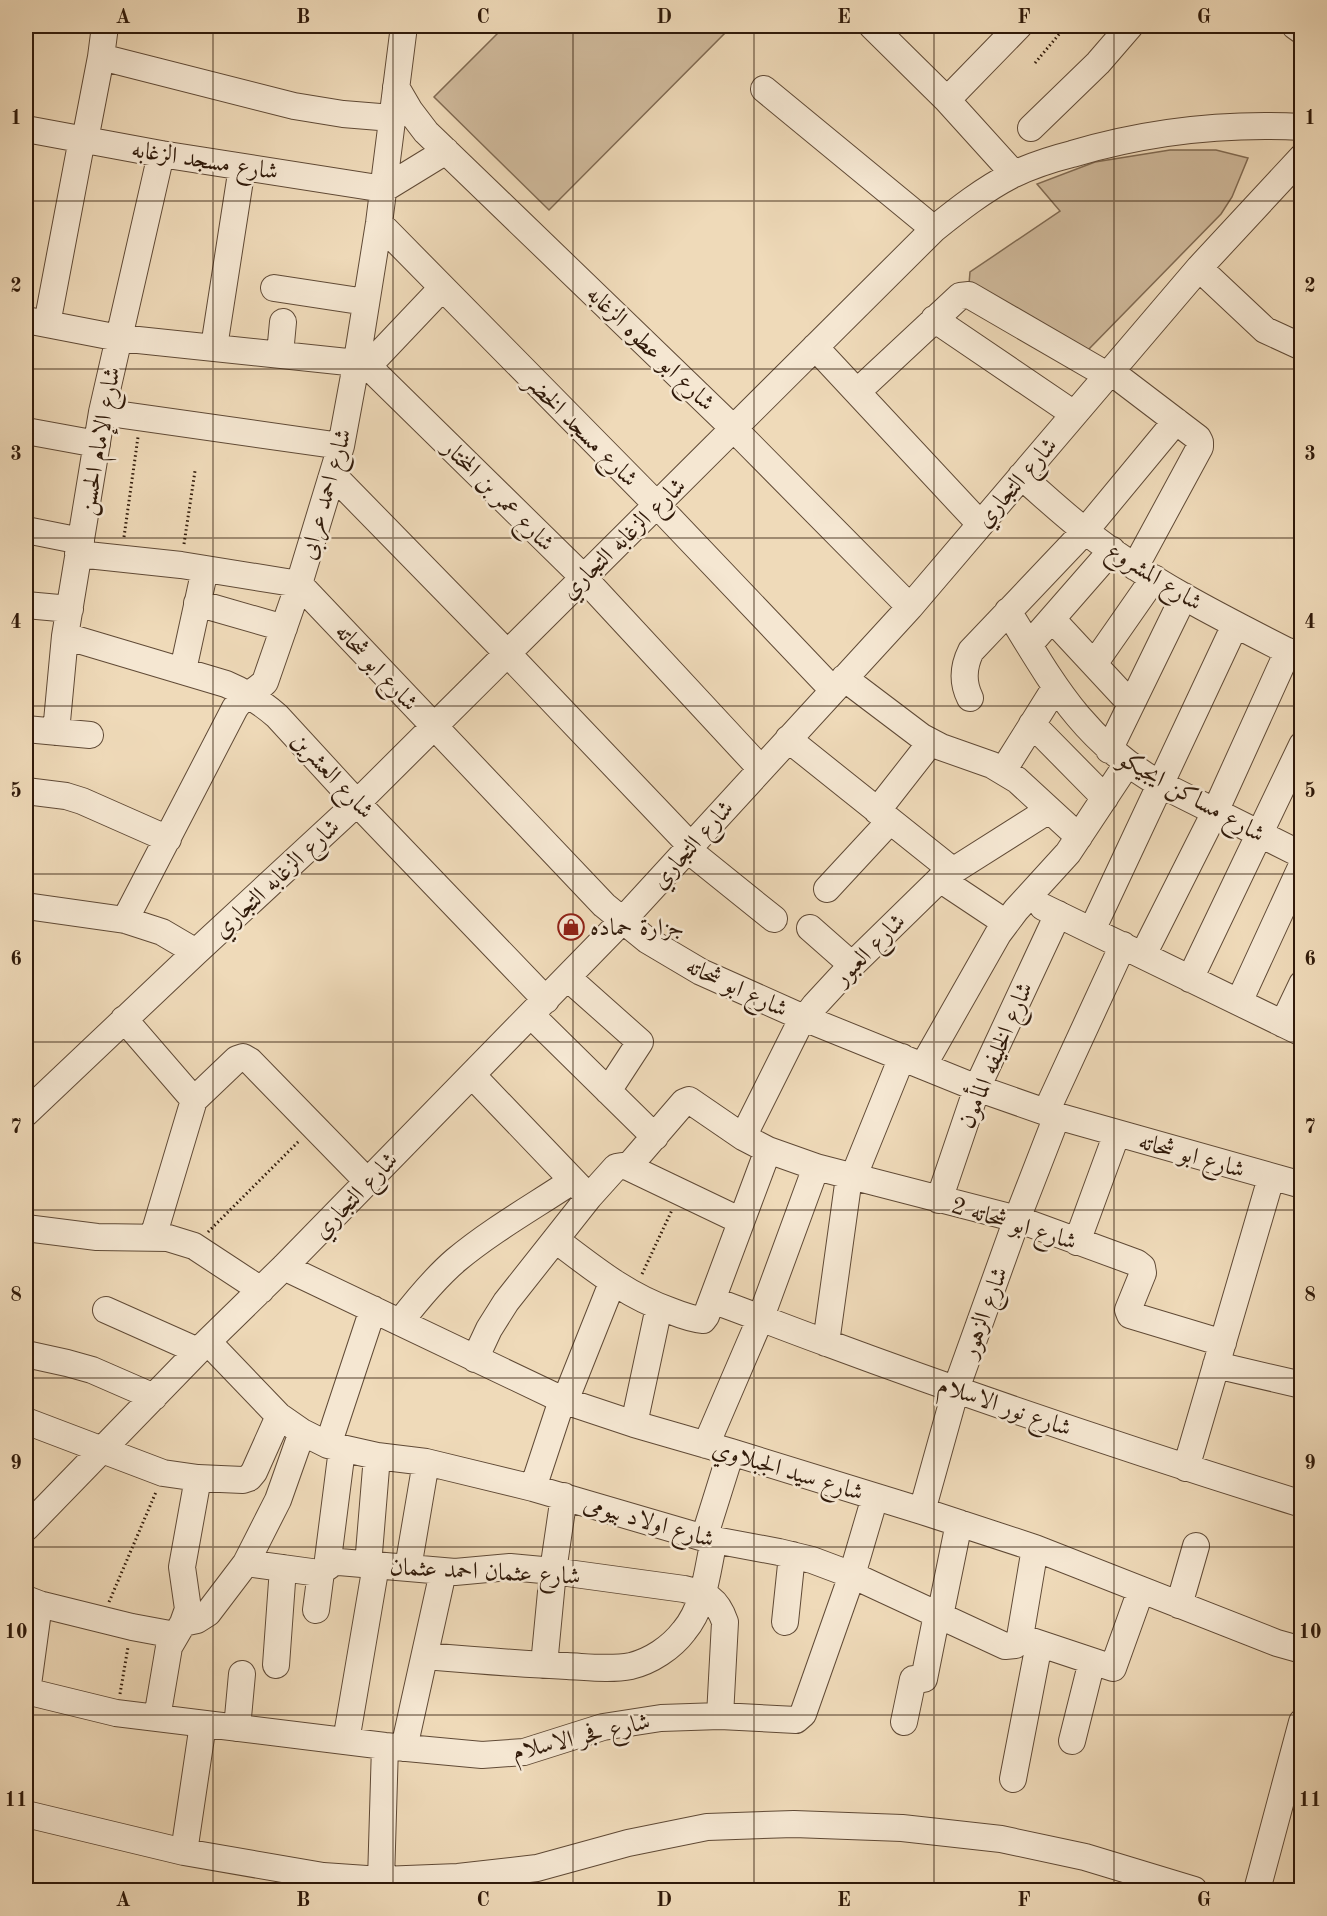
<svg xmlns="http://www.w3.org/2000/svg" width="1327" height="1916" font-family="'Old Standard TT',Amiri,serif">
<style>
.green{fill:#cfb99b;stroke:#806a52;stroke-width:1.5}
.lines{fill:none;stroke-linecap:round;stroke-linejoin:round}
.minor-casing{stroke:#604a36;stroke-width:28}
.path{stroke:#301a0a;stroke-width:3;stroke-dasharray:1.5 3;stroke-linecap:butt}
.minor{stroke:#f5e7d2;stroke-width:26}
.grid{fill:none;stroke:#301a0a;stroke-width:1.5;stroke-opacity:0.55}
.labels{text-anchor:middle;stroke-width:5;stroke-linejoin:round;paint-order:stroke}
.street-label{font-size:24px;fill:#301a0a;stroke:#f5e7d2}
.poi-label{font-size:24px;fill:#301a0a;stroke:#f5e7d2;text-anchor:start}
.neatline{fill:none;stroke:#301a0a;stroke-width:2}
.grid-label{font-size:20px;text-anchor:middle;font-weight:bold;fill:#301a0a}
</style>
<rect width="100%" height="100%" fill="#efdab9"/>
<filter id="stains"><feTurbulence type="fractalNoise" baseFrequency=".00333" numOctaves="4"/><feColorMatrix values="0 0 0 0 .2 0 0 0 0 .09 0 0 0 0 .02 0 0 0 .5 -.17"/></filter>
<radialGradient id="worn" r=".72"><stop offset=".6" stop-color="#630" stop-opacity="0"/><stop offset="1" stop-color="#630" stop-opacity=".3"/></radialGradient>
<path class="green" d="M505,26H721L727,31L549,210L434,97Z
M1170,150H1216L1248,158L1232,197L1221,214L1086,352L969,284L970,272L1060,211L1037,184L1095,162Z"/>
<g class="lines">
<g class="minor-casing">
<path id="minor" d="M872,26L947,100L1014,174
M1295,26L1302,31
M101,57L294,106L343,114L392,118
M396,87L410,111L426,132L734,429L910,607
M764,89L934,229
M947,100L1019,26
M1031,128L1098,63L1130,26
M26,129L161,154L384,189L446,151
M85,140L101,57L105,26
M379,223L657,505L833,690
M1199,268L1265,330L1302,347
M274,288L366,302
M934,319L1074,414
M26,320L119,338L357,363
M47,324L82,139
M214,347L242,167
M815,347L980,524
M280,354L283,322
M358,354L378,376L583,577L761,769
M368,366L442,288
M1110,371L1198,438L1200,442V447L1135,567
M857,392L960,296L969,295L1107,375
M102,412L341,446
M26,431L97,444
M333,475L507,653L690,845
M1021,476C1042,494 1062,513 1084,530C1149,582 1226,620 1301,658
M26,530L81,541
M78,554L181,565L299,584L604,905L647,940L701,972L804,1018L977,1088L1057,1116L1302,1185
M197,603L284,628
M26,605L70,609
M1008,611C1053,684 1083,741 1160,784L1302,855
M1052,619L1131,704
M65,636L226,684C245,692 261,702 277,716L357,803L546,1000
M1029,645L1112,550
M1094,664L1154,578
M183,670L205,569
M844,678L922,737L941,747L992,765L1017,780L1079,837
M970,698C962,682 963,667 971,651L1085,531L1176,421
M1032,724L1105,798
M26,729L90,735
M56,732L65,636L102,412L161,154
M788,739L952,870
M1109,750L1184,596
M1003,771L1055,688
M26,791L66,796L82,801L168,839
M877,811L931,742
M687,849L774,919
M940,879L1006,923
M827,889L890,821
M26,906L125,920L162,932L196,952
M1043,907L1302,1033
M125,920L235,708C243,696 255,692 265,682L299,584L341,446L358,354L379,223L404,26
M810,928L852,965
M1092,930L1235,625
M1143,955L1215,812L1288,651
M568,978L640,1042L608,1091
M1190,979L1302,745
M1239,1002L1302,865
M531,1015L655,1137
M124,1019L194,1100L153,1237
M1283,1024L1302,984
M923,1066L998,934L1016,910L1068,853L1127,764
M472,1075L583,1191
M194,1100L237,1059L243,1057L250,1061L368,1182
M1046,1112L1123,945
M26,1113L196,952L357,803L934,229C959,209 983,190 1012,175C1031,166 1052,159 1072,154C1146,132 1224,123 1302,127
M743,1137L798,1027L815,1005L852,965L940,879L1049,810
M628,1167L684,1102L689,1100L743,1137L768,1150L816,1167L1017,1219L1137,1263L1142,1267L1143,1273L1128,1310L1130,1315L1223,1343
M853,1178L902,1057
M939,1200L977,1088L1058,914
M26,1228L97,1237L168,1238L194,1246L261,1290
M556,1240C593,1268 627,1296 671,1311C681,1315 692,1319 703,1320L706,1316L768,1150
M1077,1242L1117,1133
M284,1267L565,1401L634,1424L731,1452L922,1511L1035,1548L1277,1643L1302,1650
M712,1300C751,1314 788,1329 827,1343C983,1401 1142,1454 1302,1504
M106,1310L198,1351
M400,1322C417,1300 435,1278 456,1260C492,1230 533,1207 572,1181
M208,1342L279,1416L302,1432L328,1445L377,1456L426,1462L533,1488L704,1538L779,1552L812,1560L852,1575L1005,1646L1015,1645L1020,1637L1035,1548
M826,1343L849,1177
M26,1354L67,1363L92,1370L154,1397
M475,1359L489,1329L506,1302L589,1197L616,1167L622,1166L628,1167L741,1221
M1216,1365L1302,1385
M565,1401L612,1283
M26,1421L163,1473L198,1478L243,1480L249,1478L254,1472L279,1416
M634,1424L659,1307
M328,1445L373,1309
M706,1445L761,1317L816,1167
M1186,1468L1271,1178
M533,1488L562,1400
M922,1511L956,1389L1017,1219L1057,1116
M26,1528L198,1351L284,1267L622,921L910,607L1199,268L1302,157
M704,1538L731,1452
M246,1563L319,1573L333,1563L339,1562L455,1572L510,1567L553,1571L684,1589C707,1594 717,1599 725,1622L720,1716
M368,1565L377,1456
M327,1567L342,1449
M408,1568L426,1462
M26,1599L39,1604L132,1627L175,1635
M1179,1605L1196,1546
M316,1610L321,1572
M940,1616L959,1523
M785,1622L792,1555
M183,1623L197,1620L208,1613L246,1563L278,1500L302,1432
M1020,1637L1113,1668L1141,1590
M425,1656C472,1660 519,1664 567,1666C588,1667 610,1670 631,1666C651,1661 671,1648 684,1631C705,1606 707,1571 714,1540
M276,1665L283,1568
M544,1665L553,1571L564,1496
M26,1691L116,1713L385,1746L482,1755L524,1752L603,1727L661,1718L720,1716L796,1720L803,1714L852,1575L875,1497
M27,1692L39,1604
M157,1718L169,1647L183,1623L188,1609L182,1567L198,1478
M904,1722L913,1679H924L937,1614
M237,1728L242,1674
M346,1741L376,1565
M1072,1741L1092,1661
M404,1748L443,1572
M1013,1779L1039,1644
M26,1814L184,1852L323,1876L381,1880L458,1877L537,1868L628,1843L707,1827L794,1824L902,1828L1001,1839L1085,1857L1194,1890
M184,1852L203,1724
M381,1880L385,1746
M1257,1890L1302,1722"/>
</g>
<path class="path" d="M1035,63L1066,26
M124,537L138,437
M184,544L195,471
M208,1232L299,1141
M642,1274L672,1210
M109,1602L156,1492
M120,1694L128,1647"/>
<use href="#minor" class="minor"/>
</g>
<path class="grid" d="M213,26V1890M393,26V1890M573,26V1890M754,26V1890M934,26V1890M1114,26V1890M26,201H1302M26,369H1302M26,538H1302M26,706H1302M26,874H1302M26,1042H1302M26,1210H1302M26,1378H1302M26,1547H1302M26,1715H1302"/>
<defs>
<g id="shop-ring" transform="scale(1.35)"><circle r="9.5" fill="#f5e7d2" stroke="#8f2418" stroke-width="1.5"/><path d="M-5-2.5h2.3a2.7 3.5 0 0 1 5.4 0H5L5.5 6h-11ZM-1.5-2.5h3a1.5 2.3 0 0 0-3 0Z" fill="#8f2418"/></g>
</defs>
<g fill-rule="evenodd">
<use href="#shop-ring" x="571" y="927"/>
</g>
<g class="labels">
<g class="street-label">
<text transform="translate(205 160) rotate(9)" y="8">شارع مسجد الزغابه</text>
<text transform="translate(651 348) rotate(44)" y="8">شارع ابو عطوه الزغابه</text>
<text transform="translate(582 430) rotate(45)" y="8">شارع مسجد الخضر</text>
<text transform="translate(99 441) rotate(-80)" y="8">شارع الإمام الحسن</text>
<text transform="translate(1016 482) rotate(-49)" y="8">شارع التجاري</text>
<text transform="translate(325 494) rotate(-74)" y="8">شارع احمد عرابى</text>
<text transform="translate(499 495) rotate(45)" y="8">شارع عمر بن المختار</text>
<text transform="translate(623 538) rotate(-44)" y="8">شارع الزغابه التجاري</text>
<text transform="translate(1155 576) rotate(32)" y="8">شارع المشروع</text>
<text transform="translate(377 667) rotate(47)" y="8">شارع ابو شحاته</text>
<text transform="translate(333 775) rotate(47)" y="8">شارع العشرين</text>
<text transform="translate(1192 796) rotate(29)" y="8">شارع مساكن ايجيكو</text>
<text transform="translate(692 844) rotate(-48)" y="8">شارع التجاري</text>
<text transform="translate(276 878) rotate(-43)" y="8">شارع الزغابه التجاري</text>
<text transform="translate(869 949) rotate(-45)" y="8">شارع العبور</text>
<text transform="translate(737 987) rotate(25)" y="8">شارع ابو شحاته</text>
<text transform="translate(995 1055) rotate(-67)" y="8">شارع الخليفه المأمون</text>
<text transform="translate(1192 1155) rotate(16)" y="8">شارع ابو شحاته</text>
<text transform="translate(355 1195) rotate(-46)" y="8">شارع التجاري</text>
<text transform="translate(1014 1223) rotate(17)" y="8">شارع ابو شحاته 2</text>
<text transform="translate(984 1312) rotate(-70)" y="8">شارع الزهور</text>
<text transform="translate(1005 1406) rotate(19)" y="8">شارع نور الاسلام</text>
<text transform="translate(788 1470) rotate(17)" y="8">شارع سيد الجبلاوي</text>
<text transform="translate(649 1521) rotate(16)" y="8">شارع اولاد بيومى</text>
<text transform="translate(485 1571) rotate(3)" y="8">شارع عثمان احمد عثمان</text>
<text transform="translate(581 1736) rotate(-13)" y="8">شارع فجر الاسلام</text>
</g>
<g class="poi-label">
<text x="590" y="935">جزارة حماده</text>
</g>
</g>
<rect width="1327" height="1916" fill="none" stroke="#efdab9" stroke-width="66"/>
<rect x="33" y="33" width="1261" height="1850" class="neatline"/>
<g class="grid-label">
<text x="123" y="23">A</text>
<text x="303" y="23">B</text>
<text x="483" y="23">C</text>
<text x="664" y="23">D</text>
<text x="844" y="23">E</text>
<text x="1024" y="23">F</text>
<text x="1204" y="23">G</text>
<text x="16" y="124">1</text>
<text x="1310" y="124">1</text>
<text x="16" y="292">2</text>
<text x="1310" y="292">2</text>
<text x="16" y="460">3</text>
<text x="1310" y="460">3</text>
<text x="16" y="628">4</text>
<text x="1310" y="628">4</text>
<text x="16" y="797">5</text>
<text x="1310" y="797">5</text>
<text x="16" y="965">6</text>
<text x="1310" y="965">6</text>
<text x="16" y="1133">7</text>
<text x="1310" y="1133">7</text>
<text x="16" y="1301">8</text>
<text x="1310" y="1301">8</text>
<text x="16" y="1469">9</text>
<text x="1310" y="1469">9</text>
<text x="16" y="1638">10</text>
<text x="1310" y="1638">10</text>
<text x="16" y="1806">11</text>
<text x="1310" y="1806">11</text>
<text x="123" y="1906">A</text>
<text x="303" y="1906">B</text>
<text x="483" y="1906">C</text>
<text x="664" y="1906">D</text>
<text x="844" y="1906">E</text>
<text x="1024" y="1906">F</text>
<text x="1204" y="1906">G</text>
</g>
<rect width="100%" height="100%" filter="url(#stains)"/>
<rect width="100%" height="100%" fill="url(#worn)"/>
</svg>
